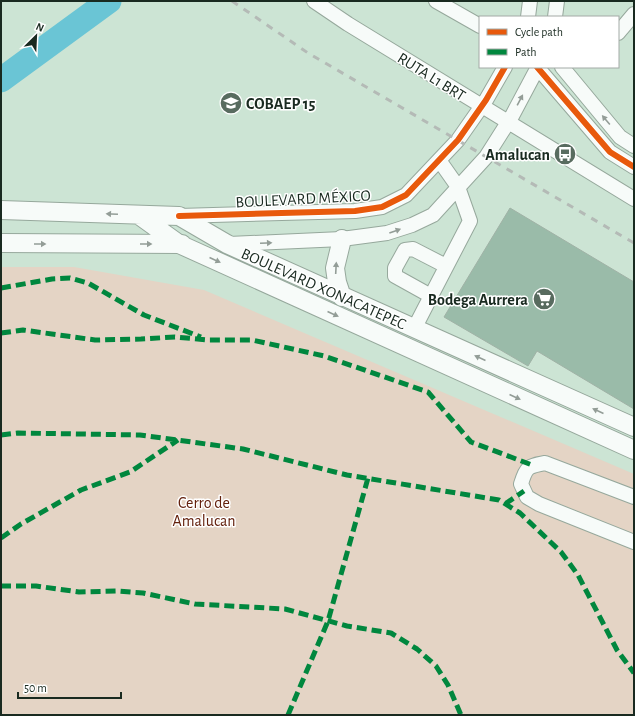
<svg xmlns="http://www.w3.org/2000/svg" width="635" height="716" font-family="'Alegreya Sans',sans-serif">
<style>
.green{fill:#e4d4c5}
.lines{fill:none;stroke-linecap:round;stroke-linejoin:round}
.river{stroke:#6ac5d5;stroke-width:25}
.building{fill:#9abba9;stroke:#a0b2a6}
.minor-casing{stroke:#96a89c;stroke-width:16}
.major-casing{stroke:#96a89c;stroke-width:20}
.minor{stroke:#f7fbf9;stroke-width:14}
.major{stroke:#f7fbf9;stroke-width:18}
.rail{stroke:#b4bab6;stroke-width:3;stroke-dasharray:7 7;stroke-linecap:butt}
.quiet{stroke:#00873e;stroke-width:5;stroke-dasharray:10 5;stroke-linecap:butt}
.cycleway-casing{stroke:#fff;stroke-width:8}
.cycleway{stroke:#e8590c;stroke-width:6}
.oneway{fill:#939d97}
.labels{text-anchor:middle;stroke-width:3;stroke-linejoin:round;paint-order:stroke}
.street-label{font-size:16px;fill:#192a20;stroke:#fff}
.poi-label{font-size:16px;font-weight:bold;fill:#192a20;stroke:#fff;text-anchor:end}
.park-label{font-size:16px;fill:#63200c;stroke:#fff}
</style>
<rect width="100%" height="100%" fill="#cce4d4"/>
<path class="green" d="M1,267H74L204,290L634,474V715H1Z"/>
<g class="lines">
<path class="river" d="M1,80L109,1"/>
</g>
<path class="building" d="M510,208L634,282V409L537,351L528,366L444,317Z"/>
<g class="lines">
<g class="minor-casing">
<path id="minor" d="M314,1L348,24L634,199
M436,1L480,26
M528,17L530,1
M555,17L557,1
M618,33L634,14
M537,67L610,152L634,167
M562,67L620,137L634,146
M439,160L458,187L470,221L431,296L395,276V268L405,250L413,249L446,266
M179,216L355,211L382,207L406,195L458,140L486,100L505,67
M229,244L342,239L387,233L412,225L433,215L486,157L512,116L538,67
M414,329L431,296
M634,497L545,463C528,466 526,467 521,484L527,497L539,504L634,542"/>
</g>
<g class="major-casing">
<path id="major" d="M1,210L179,216L227,244L634,427
M140,216L179,244L634,450
M342,239L335,268L337,282L342,297
M1,243L182,244"/>
</g>
<use href="#minor" class="minor"/>
<use href="#major" class="major"/>
<path class="rail" d="M232,1L308,53L634,243"/>
<path class="quiet" d="M1,288L52,279L70,278L88,283L144,315L201,337
M1,333L23,330L95,340L141,339L175,337L209,340H252L324,356L428,392L471,442L532,465
M1,435L18,433L140,435L243,449L347,475L499,500L520,513L561,552L578,575L617,650L634,673
M505,504L524,491
M1,538L21,524L81,490L130,472L178,440
M1,586H36L79,592L118,591L143,593L195,604L285,609L347,626L391,633L417,649L436,666L448,685L461,715
M288,715L328,621L368,478"/>
<g class="cycleway-casing">
<path id="cycleway" d="M537,67L610,152L634,167
M179,216L355,211L382,207L406,195L458,140L486,100L505,67"/>
</g>
<use href="#cycleway" class="cycleway"/>
</g>
<defs><path id="oneway-solid" d="M-6-.8H1V-3.2L6.5 0L1 3.2V.8H-6Z"/></defs>
<g class="oneway">
<use href="#oneway-solid" transform="translate(520 100) rotate(-62)"/>
<use href="#oneway-solid" transform="translate(606 120) rotate(-130)"/>
<use href="#oneway-solid" transform="translate(112 214) rotate(-177)"/>
<use href="#oneway-solid" transform="translate(395 231) rotate(-20)"/>
<use href="#oneway-solid" transform="translate(266 243) rotate(-3)"/>
<use href="#oneway-solid" transform="translate(40 244)"/>
<use href="#oneway-solid" transform="translate(146 244)"/>
<use href="#oneway-solid" transform="translate(215 260) rotate(24)"/>
<use href="#oneway-solid" transform="translate(336 268) rotate(-87)"/>
<use href="#oneway-solid" transform="translate(333 314) rotate(24)"/>
<use href="#oneway-solid" transform="translate(480 358) rotate(-156)"/>
<use href="#oneway-solid" transform="translate(515 397) rotate(24)"/>
<use href="#oneway-solid" transform="translate(598 411) rotate(-156)"/>
</g>
<defs>
<g id="school-disc" transform="scale(1.15)"><circle r="9.5" fill="#586b5f" stroke="#fff"/><path d="M0-5L7-2L0 1L-7-2ZM-4 1L0 2.5L4 1V4Q0 6-4 4Z" fill="#fff"/></g>
<g id="bus-disc" transform="scale(1.15)"><circle r="9.5" fill="#586b5f" stroke="#fff"/><path d="M-5-6H5V4H4V6H2V4H-2V6H-4V4H-5ZM-3.5-4V0h7V-4ZM-3.5 1.2v1.5H-2V1.2ZM2 1.2v1.5H3.5V1.2Z" fill="#fff"/></g>
<g id="supermarket-disc" transform="scale(1.15)"><circle r="9.5" fill="#586b5f" stroke="#fff"/><path d="M-6-5.5h2.5l.6 2H6L4.5 2H-2.5L-4.4-4H-6ZM-1.5 3.2a1.3 1.3 0 1 0 .1 0ZM3 3.2a1.3 1.3 0 1 0 .1 0Z" fill="#fff"/></g>
</defs>
<g fill-rule="evenodd">
<use href="#school-disc" x="231" y="103"/>
<use href="#bus-disc" x="565" y="154"/>
<use href="#supermarket-disc" x="544" y="299"/>
</g>
<g class="labels">
<g class="street-label">
<text transform="translate(432 76) rotate(32)" y="6">RUTA L1 BRT</text>
<text transform="translate(303 198) rotate(-3)" y="6">BOULEVARD MÉXICO</text>
<text transform="translate(324 288) rotate(24)" y="6">BOULEVARD XONACATEPEC</text>
</g>
<g class="poi-label">
<text x="246" y="109" text-anchor="start">COBAEP 15</text>
<text x="550" y="160">Amalucan</text>
<text x="528" y="305">Bodega Aurrera</text>
</g>
<g class="park-label">
<text x="204" y="508">Cerro de<tspan x="204" dy="18">Amalucan</tspan></text>
</g>
</g>
<rect width="635" height="716" fill="none" stroke="#192a20" stroke-width="4"/>
<rect x="479" y="16" width="140" height="52" fill="#ffffff" stroke="#a3aaa6"/>
<rect x="487" y="29" width="20" height="6" fill="#e8590c" stroke="#a3aaa6"/>
<text x="515" y="36" font-size="12" fill="#192a20">Cycle path</text>
<rect x="487" y="49" width="20" height="6" fill="#00873e" stroke="#a3aaa6"/>
<text x="515" y="56" font-size="12" fill="#192a20">Path</text>
<g transform="translate(36 36) rotate(24)" stroke="#ffffff" stroke-width="3" paint-order="stroke">
<path d="M0-3L7 15L0 10L-7 15Z" fill="#192a20"/>
<text y="-6" font-size="11" font-weight="bold" text-anchor="middle" fill="#192a20">N</text>
</g>
<path d="M18 692v6h103v-6" fill="none" stroke="#192a20" stroke-width="2"/>
<text x="24" y="692" font-size="12" fill="#192a20" stroke="#ffffff" stroke-width="3" paint-order="stroke">50 m</text>
</svg>
